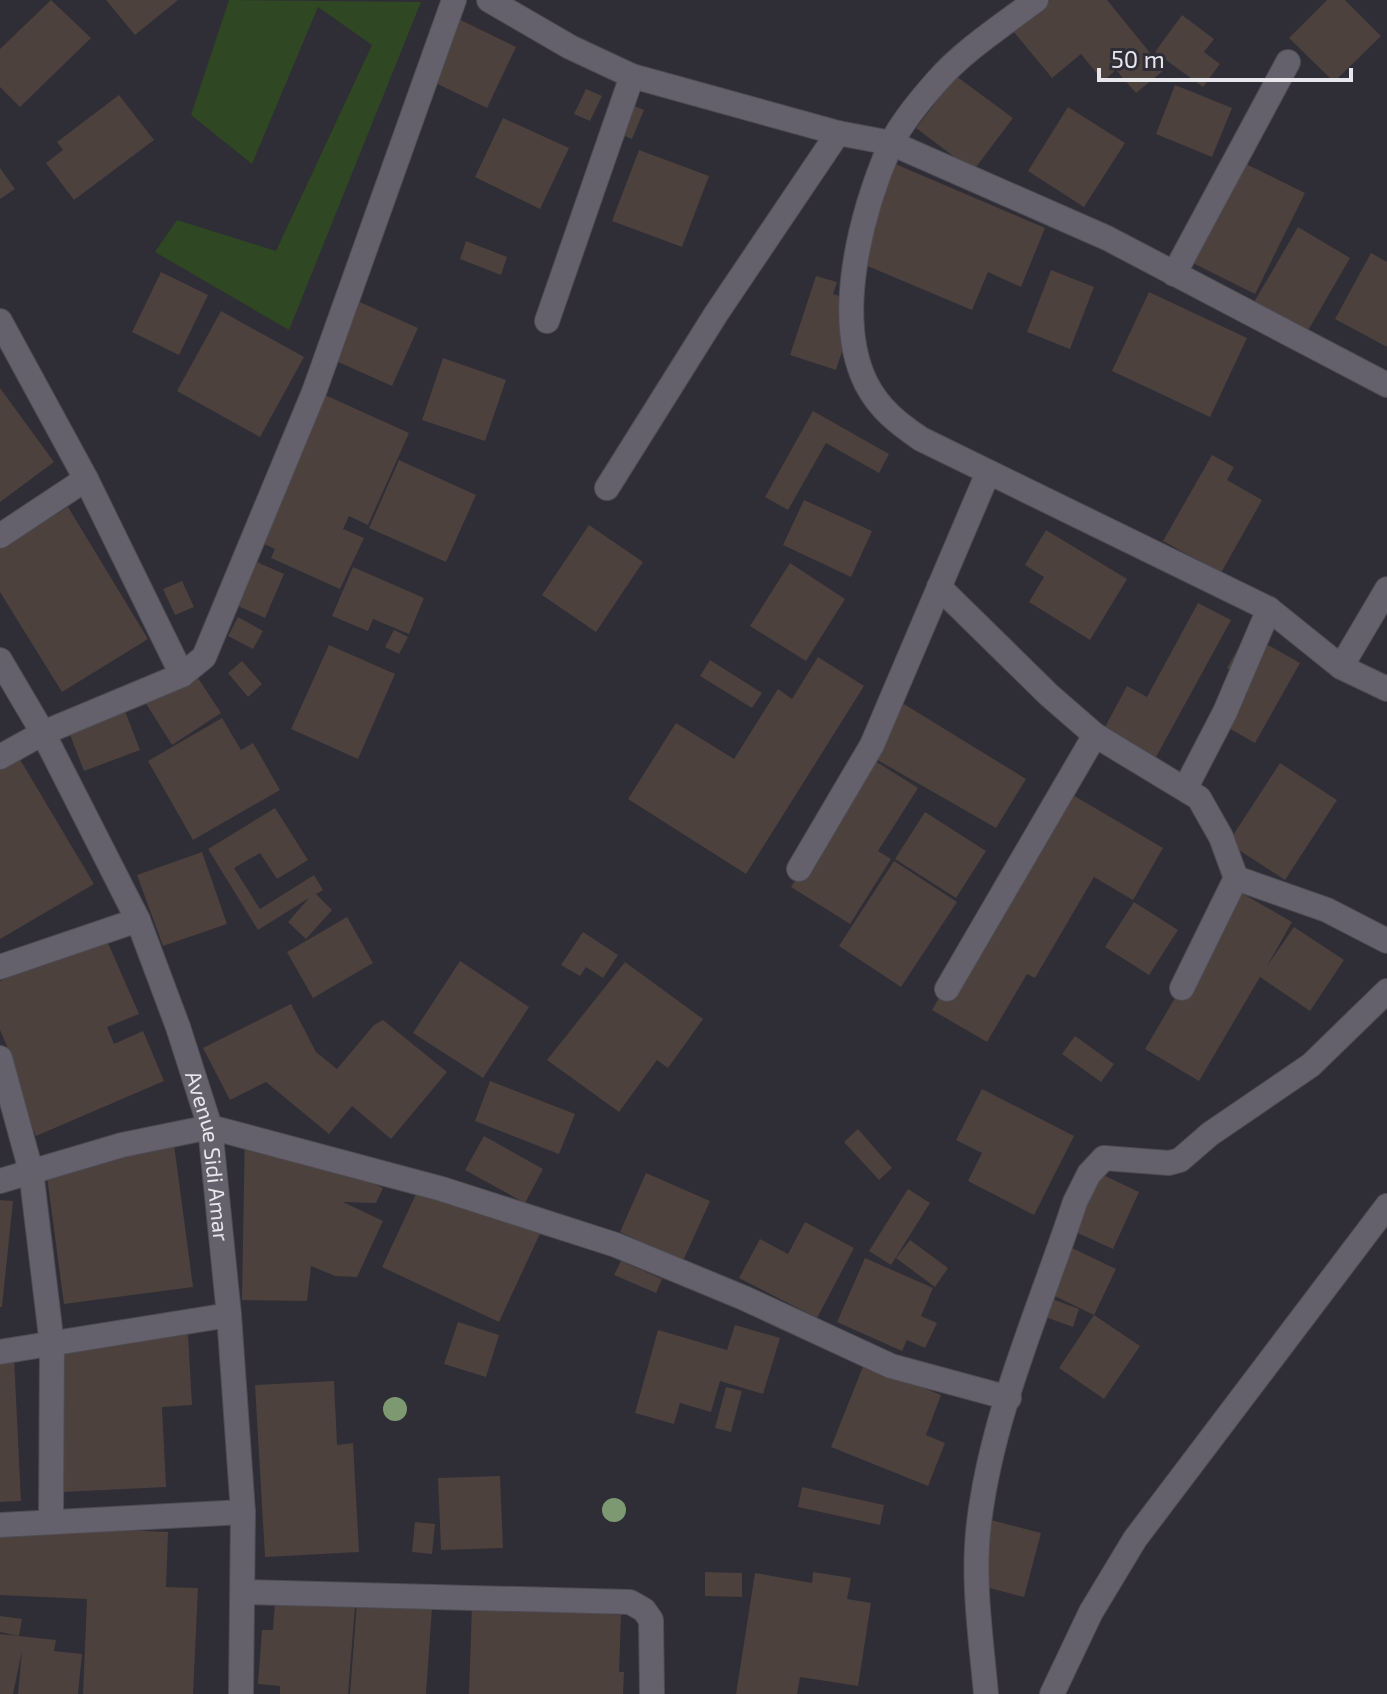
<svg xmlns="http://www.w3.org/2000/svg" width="1387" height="1694" font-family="'Exo 2',sans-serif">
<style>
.green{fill:#2f4722}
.building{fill:#4c413c}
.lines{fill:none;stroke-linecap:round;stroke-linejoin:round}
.street-casing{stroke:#4d4b54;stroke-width:26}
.street{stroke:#64616c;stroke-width:24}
.tree{fill:#7d9972}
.labels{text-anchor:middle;stroke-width:7;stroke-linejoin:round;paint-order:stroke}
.street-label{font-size:22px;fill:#e7e6ec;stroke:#2f2d36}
</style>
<rect width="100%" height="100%" fill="#2f2d36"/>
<path class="green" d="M229,0L421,2L289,330L155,252L177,220L276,251L372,45L318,7L252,164L191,115Z"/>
<path class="building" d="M51,0L91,38L20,107L0,87V49Z
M106,0H178L135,35Z
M1050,0H1107L1164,70L1136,93L1116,70L1103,81L1081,54L1052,78L1013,31Z
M1327,0H1345L1381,36L1334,82L1289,38Z
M444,12L516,47L487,108L415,73Z
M1182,15L1214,39L1204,52L1220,64L1203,87L1155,52Z
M956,76L1013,118L973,171L916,128Z
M1175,85L1232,108L1212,157L1156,134Z
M586,89L602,96L590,121L574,114Z
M119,95L154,140L74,200L46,163L63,150L57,142Z
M618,99L644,110L632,139L606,128Z
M1068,107L1125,143L1084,207L1028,171Z
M503,118L569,148L540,209L475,177Z
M639,150L709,176L682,247L612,221Z
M886,160L1045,228L1021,287L988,272L972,310L846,257Z
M1238,160L1305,193L1255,294L1189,261Z
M0,168L15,189L0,199Z
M1298,227L1350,258L1306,334L1253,304Z
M466,241L507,257L501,275L460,259Z
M1371,253L1387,262V347L1335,319Z
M1051,270L1094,287L1070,349L1027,332Z
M161,272L208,295L179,355L132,332Z
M816,276L837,282L833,294L858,302L836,370L790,355Z
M1149,292L1247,338L1210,417L1112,371Z
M344,295L418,328L392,386L318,353Z
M221,311L304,357L260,437L177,391Z
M443,358L506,380L485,441L422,420Z
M0,388L54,462L0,502Z
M314,390L409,433L368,525L349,516L343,529L364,538L340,589L271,558L275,549L247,536Z
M813,411L889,454L879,473L826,443L788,510L765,497Z
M1212,455L1234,467L1227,480L1262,500L1221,573L1163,541Z
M399,460L476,495L446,562L369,528Z
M804,500L872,531L851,577L783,545Z
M68,507L148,639L62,692L0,592V549Z
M589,525L643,562L596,632L542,595Z
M1046,530L1127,579L1090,640L1029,602L1044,577L1025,565Z
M239,554L284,574L265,618L220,598Z
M790,563L845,599L806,661L750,626Z
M353,567L424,598L409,634L373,619L368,631L332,616Z
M182,581L194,607L175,615L163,589Z
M1198,603L1231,620L1156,757L1104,729L1127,686L1147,697Z
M238,617L263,631L253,649L228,636Z
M394,630L408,637L399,654L385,647Z
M1247,633L1300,663L1255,743L1218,722L1244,677L1227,668Z
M329,645L395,674L358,759L291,729Z
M818,657L864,686L746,874L628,799L676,723L734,759L778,689L792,699Z
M710,660L762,693L752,708L700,676Z
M242,661L262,684L248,697L228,673Z
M194,672L221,713L172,745L145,702Z
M899,701L1026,779L996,828L867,754Z
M125,711L140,750L84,771L69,732Z
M222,718L241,750L253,743L280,790L193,840L148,761Z
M18,756L94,884L0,939V767Z
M872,759L918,788L878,851L891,859L850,924L791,887Z
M1280,763L1337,800L1285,880L1228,843Z
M1066,791L1163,848L1133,900L1094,877L1035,978L1027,974L987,1042L932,1010L1032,840Z
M275,808L308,860L277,879L260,853L234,868L260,909L314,875L323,890L316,894L332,910L306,939L288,922L309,898L258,930L208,849Z
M925,812L986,851L956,898L895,859Z
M202,852L227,924L163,946L137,875Z
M894,861L957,902L901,987L839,946Z
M1238,891L1292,922L1267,966L1294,927L1344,960L1310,1011L1260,977L1199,1081L1145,1049Z
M1134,902L1178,930L1149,975L1105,947Z
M347,917L373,963L313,998L287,952Z
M583,932L618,955L603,978L586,967L580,976L561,965Z
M105,936L139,1014L107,1027L114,1044L143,1031L164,1081L36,1136L5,1064L13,1060L0,1030V981Z
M460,961L529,1007L483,1078L413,1033Z
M625,962L703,1019L668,1068L657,1060L619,1112L547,1060Z
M291,1004L316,1052L337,1069L374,1025L383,1020L447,1072L391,1139L352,1106L329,1134L266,1082L230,1100L203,1048Z
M1075,1036L1114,1064L1101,1082L1062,1054Z
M490,1081L575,1114L559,1154L475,1121Z
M982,1089L1074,1136L1034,1215L968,1181L982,1153L956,1140Z
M245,1124L383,1188L376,1203L343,1202L383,1221L357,1277L335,1276L311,1266L307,1301L242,1300Z
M858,1129L892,1168L879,1180L844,1142Z
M484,1136L543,1169L525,1203L465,1170Z
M173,1137L193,1287L64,1304L44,1154Z
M1086,1167L1139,1192L1113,1249L1060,1225Z
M646,1173L710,1201L683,1261L620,1232Z
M424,1177L544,1225L499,1322L382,1267Z
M908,1189L930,1203L891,1265L869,1251Z
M0,1200L13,1201L2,1307H0Z
M805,1222L854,1248L817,1318L739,1278L760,1239L788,1254Z
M1053,1239L1116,1269L1094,1315L1032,1285Z
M910,1240L948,1268L935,1287L896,1258Z
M865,1258L933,1288L921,1316L937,1323L925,1348L907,1340L902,1351L837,1322Z
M621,1261L662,1279L656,1293L614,1275Z
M1036,1293L1079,1309L1073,1327L1029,1311Z
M1094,1315L1140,1346L1104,1399L1059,1368Z
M458,1322L499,1335L486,1377L444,1364Z
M735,1325L780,1338L763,1394L720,1381L711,1412L680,1403L674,1424L635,1413L658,1330L727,1350Z
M188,1334L192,1405L162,1407L166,1487L63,1492L55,1340Z
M14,1357L21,1501L0,1502V1358Z
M864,1364L941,1395L926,1435L945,1443L928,1486L831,1447Z
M334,1381L337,1445L353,1443L359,1552L265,1557L255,1385Z
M726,1387L742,1391L731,1432L715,1428Z
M500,1476L503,1548L441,1550L438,1478Z
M802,1487L884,1505L880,1525L798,1507Z
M991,1520L1041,1533L1024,1597L974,1584Z
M415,1522L435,1524L432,1554L412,1552Z
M0,1524L168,1532L166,1587L198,1588L193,1694H83L87,1599L0,1595Z
M705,1572L742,1573V1597L705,1596Z
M813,1572L851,1578L847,1599L871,1603L858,1686L800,1677L797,1694H736L755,1573L812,1583Z
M275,1601L355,1607L348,1694H280V1686L258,1684L262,1630H273Z
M357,1602L432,1608L426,1694H350Z
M472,1605L621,1615L619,1672H624L623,1694H469Z
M0,1616L22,1619L19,1636L0,1632Z
M0,1634L56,1640L54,1651L82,1654L78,1694H18L22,1651L13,1694H0Z"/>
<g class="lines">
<g class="street-casing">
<g id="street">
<path d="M489,0L570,47L632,76L838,133L891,143L1107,238L1387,385"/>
<path d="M1036,0C1003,25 964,50 937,81C921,99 900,124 890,146C862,211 833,316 866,383C879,409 899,424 921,439L1269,609L1341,667L1387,589"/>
<path d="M1174,274L1288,62"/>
<path d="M0,321L86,479L182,675"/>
<path d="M547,321L632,76"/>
<path d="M607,488L716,314L838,133"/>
<path d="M0,536L86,479"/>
<path d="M939,587L1049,695L1095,735L1199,798L1221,837L1236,878L1182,988"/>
<path id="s1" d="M0,660L43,733L138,920L178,1027L210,1127L229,1315L243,1512L241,1694"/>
<path d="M1341,667L1387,689"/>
<path d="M0,757L43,733L182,675L204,657L314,392L454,0"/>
<path d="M1185,789L1225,712L1269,609"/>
<path d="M799,869L872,745L987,475"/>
<path d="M1236,878L1327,910L1387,941"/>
<path d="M0,967L138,920"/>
<path d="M947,989L1095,735"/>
<path d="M0,1058L31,1171L52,1345L51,1520"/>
<path d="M0,1181L122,1145L210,1127L442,1189L616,1245L744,1298L891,1366L1009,1398"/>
<path d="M0,1352L229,1315"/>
<path d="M0,1525L243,1512"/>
<path d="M245,1592L630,1602L644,1610L651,1620L652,1694"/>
<path d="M986,1694C981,1638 972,1580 979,1523C992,1413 1041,1306 1075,1202L1089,1174L1104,1158L1169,1163L1180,1160L1210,1134L1311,1065L1387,991"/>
<path d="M1052,1694L1091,1612L1135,1539L1387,1206"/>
</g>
</g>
<use href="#street" class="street"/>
</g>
<g class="tree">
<circle cx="395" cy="1409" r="12"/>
<circle cx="614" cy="1510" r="12"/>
</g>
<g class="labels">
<g class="street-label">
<text dy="8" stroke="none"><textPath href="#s1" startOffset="542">Avenue Sidi Amar</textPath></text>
</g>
</g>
<path d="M1099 68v12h252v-12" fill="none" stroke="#e7e6ec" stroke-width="4"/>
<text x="1111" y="68" font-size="24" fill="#e7e6ec" stroke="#2f2d36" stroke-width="6" paint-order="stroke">50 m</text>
</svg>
